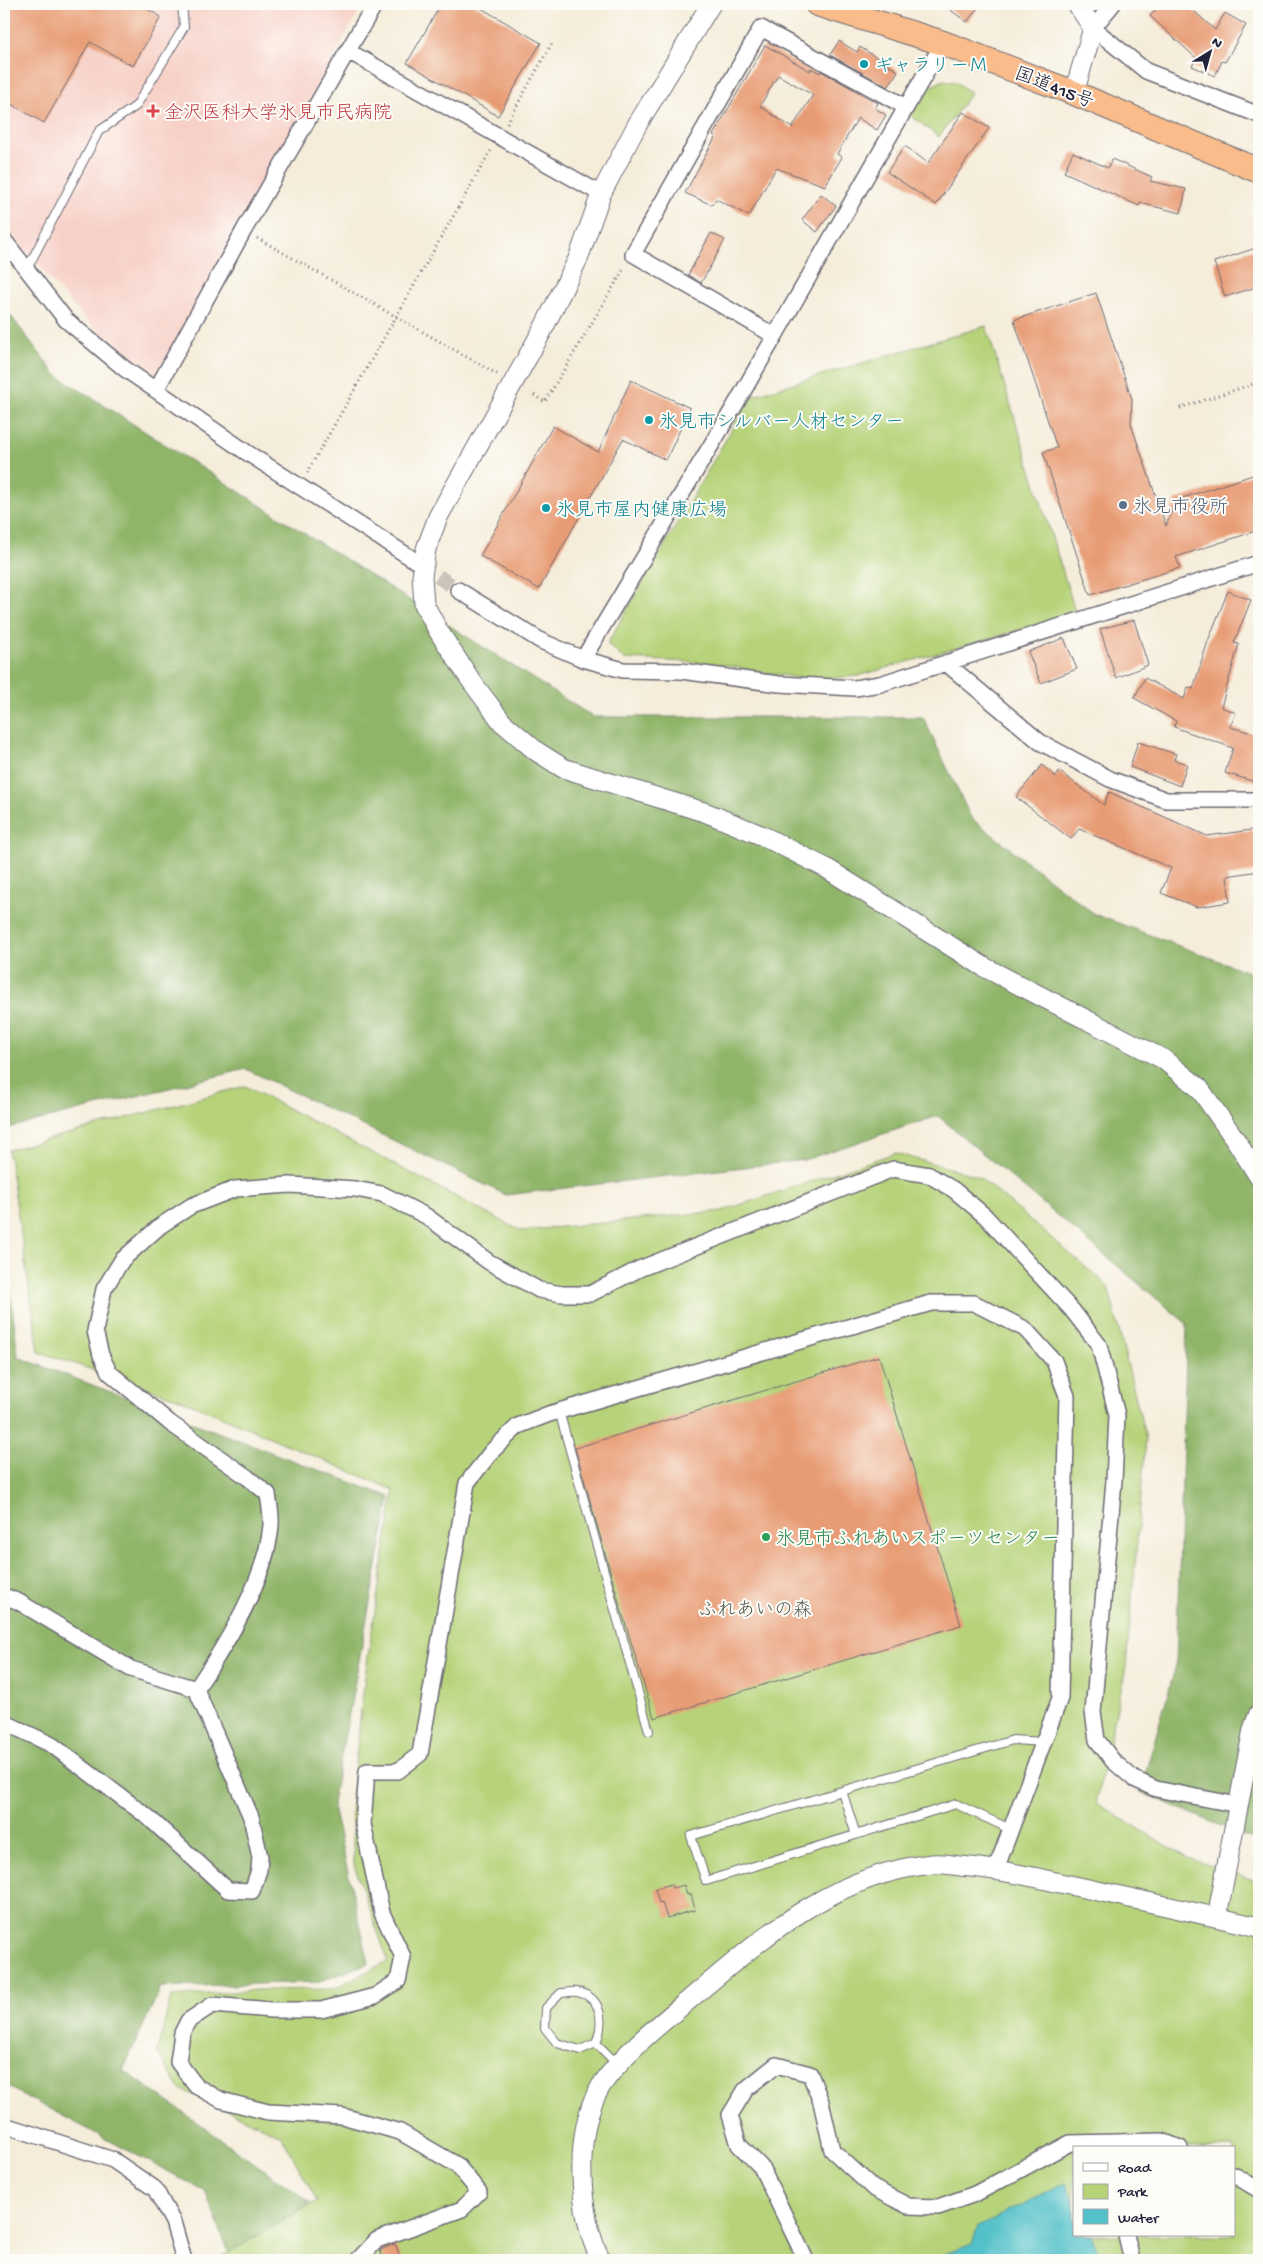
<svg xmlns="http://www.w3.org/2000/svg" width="1263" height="2264" font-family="'Gochi Hand','Klee One',sans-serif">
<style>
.built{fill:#f7d1c8}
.green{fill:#b6d379;stroke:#6c7a5a;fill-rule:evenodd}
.forest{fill:#90b569;stroke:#596c52}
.water{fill:#53c1c9;stroke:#3a7282}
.building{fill:#e89c74;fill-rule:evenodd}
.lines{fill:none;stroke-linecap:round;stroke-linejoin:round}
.minor-tunnel{stroke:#cbc4ba;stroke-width:15;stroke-dasharray:15 8;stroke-linecap:butt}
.service-casing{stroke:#6c6973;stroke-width:10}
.minor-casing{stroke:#6c6973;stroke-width:18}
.tertiary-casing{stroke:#6c6973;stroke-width:21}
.trunk-casing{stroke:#6c6973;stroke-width:26}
.path{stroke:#6c6973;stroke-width:3;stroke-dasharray:1 4;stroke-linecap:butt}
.service{stroke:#fff;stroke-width:8}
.minor{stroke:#fff;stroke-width:15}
.tertiary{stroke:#fff;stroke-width:19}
.trunk{stroke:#f9bc8a;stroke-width:24}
.culture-dot{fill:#0f9aa8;stroke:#fdfcf7;stroke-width:2}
.health-dot{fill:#e0444e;stroke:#fdfcf7;stroke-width:2}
.service-dot{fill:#5c6f8a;stroke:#fdfcf7;stroke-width:2}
.leisure-dot{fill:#2e9e5b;stroke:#fdfcf7;stroke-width:2}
.labels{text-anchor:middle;stroke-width:4;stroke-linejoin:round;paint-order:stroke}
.culture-label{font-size:19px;fill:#0d838f;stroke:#fdfcf7;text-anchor:start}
.street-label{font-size:19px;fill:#22223b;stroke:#fdfcf7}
.health-label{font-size:19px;fill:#be3a42;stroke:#fdfcf7;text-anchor:start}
.service-label{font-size:19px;fill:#4e5e75;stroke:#fdfcf7;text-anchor:start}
.leisure-label{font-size:19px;fill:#27864d;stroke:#fdfcf7;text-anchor:start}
.park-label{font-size:19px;fill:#4e574e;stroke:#fdfcf7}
</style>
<rect width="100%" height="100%" fill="#fdfcf7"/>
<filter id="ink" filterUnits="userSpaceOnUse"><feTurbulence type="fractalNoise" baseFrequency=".02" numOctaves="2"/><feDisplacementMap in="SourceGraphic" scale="10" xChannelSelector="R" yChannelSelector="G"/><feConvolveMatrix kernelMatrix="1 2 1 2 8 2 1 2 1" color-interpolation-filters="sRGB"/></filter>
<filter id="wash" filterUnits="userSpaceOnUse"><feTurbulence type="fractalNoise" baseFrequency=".0096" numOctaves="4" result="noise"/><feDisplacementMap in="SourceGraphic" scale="20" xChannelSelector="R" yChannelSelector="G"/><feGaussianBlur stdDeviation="1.12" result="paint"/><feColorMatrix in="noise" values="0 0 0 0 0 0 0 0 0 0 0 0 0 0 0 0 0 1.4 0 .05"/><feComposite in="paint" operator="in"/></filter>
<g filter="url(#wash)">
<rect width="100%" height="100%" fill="#f5edda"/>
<path class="built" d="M4,4H363L154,378L111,346L74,307L4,225Z"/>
<path class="green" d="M943,80L956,82L971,93L939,137L910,115L929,88Z
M986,326L1076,614L858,676L809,680L712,663L624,659L607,644L751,396Z
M245,1086L521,1231L722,1211L895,1153L978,1176L1108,1286L1146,1439L1126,1667L1096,1803L1188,1858L1259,1882V2260H215L317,2201L281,2135L180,2089L157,2052L171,1997L257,1990L333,1989L388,1961L354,1865L351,1800L365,1676L394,1490L180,1399L39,1352L8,1150ZM1074,2148H1234V2235H1074Z"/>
<path class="forest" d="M4,307L56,375L593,717H923L971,818L1094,914L1259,976V1842L1140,1792L1176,1665L1187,1324L938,1116L804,1160L506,1195L246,1069L4,1129Z
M4,1233L18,1357L390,1497L332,1803L369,1963L318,1982L161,1987L123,2070L311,2203L229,2253L205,2191L4,2085Z"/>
<path class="water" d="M1066,2183L1074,2201V2235H1091L1103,2260H929L972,2244L978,2227Z"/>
<g id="blocks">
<path class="building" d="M4,4H139L161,17L133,66L90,42L44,123L4,100Z
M441,4H474L541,43L498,116L407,63Z
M942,4H981L967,22Z
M1161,4H1186L1215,30L1225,13L1246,25L1225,62L1222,61L1215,76L1192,66L1196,58L1150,16Z
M839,41L857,52L860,47L898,71L888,87L830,55Z
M765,45L810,71L811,68L820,73L821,71L878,103L875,108L886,115L877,130L858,118L837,154L842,157L825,186L776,168L749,216L716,199L712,205L685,193L716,136L713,135ZM778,75L813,95L792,128L760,106Z
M963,112L989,128L936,205L887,172L905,146L928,163Z
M1073,152L1108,168L1112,159L1152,177L1150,181L1186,189L1181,213L1140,203L1139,206L1064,172Z
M821,194L836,206L817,232L802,220Z
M711,233L725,240L701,283L688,275Z
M1259,247V286L1225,297L1214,262Z
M1096,293L1132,399L1131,424L1166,526L1176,500L1259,473V530L1176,557L1180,568L1090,595L1043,452L1057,448L1014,320Z
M631,380L690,408L666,460L623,439L539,589L480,556L553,426L598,452Z
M1228,591L1251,600L1234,643L1239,644L1221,707L1236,713L1230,727L1259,735V783L1225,773L1233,748L1174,727L1176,721L1134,698L1145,678L1184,699L1188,687L1193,689L1208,641Z
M1134,620L1148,665L1116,678L1100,629Z
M1064,638L1077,669L1041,683L1028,652Z
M1138,742L1176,754L1174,760L1187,764L1180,786L1130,767Z
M1042,765L1056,777L1059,771L1104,805L1109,792L1207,836L1259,829V871L1227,876L1230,902L1197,907L1161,893L1171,868L1079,829L1071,839L1016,797Z
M879,1356L961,1625L654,1718L619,1602L575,1448Z
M671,1884L672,1888L684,1885L687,1895L691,1894L695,1910L667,1918L662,1902L659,1903L655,1889Z
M395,2244L402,2260H384L380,2250Z"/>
</g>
</g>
<g filter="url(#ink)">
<use href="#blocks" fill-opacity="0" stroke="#6c6973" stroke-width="1"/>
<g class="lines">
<path class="minor-tunnel" d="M419,563L458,590"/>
<g class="service-casing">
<path id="service" d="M27,269L99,131L136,106L184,27L182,4
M559,1411L649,1731
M842,1791L856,1835
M1010,1829L956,1804L706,1881L691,1836L1013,1740L1043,1742
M596,2043C604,2023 603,1997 577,1992C572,1991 566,1993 561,1993L546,2008L545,2028L557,2043L580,2050L596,2043L617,2064"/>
</g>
<g class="minor-casing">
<path id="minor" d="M1113,4L1093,28L1146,71L1259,115
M348,51L601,194
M4,240L66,320L125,369L246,452L419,563
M775,336L633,254L761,28L906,107
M156,390L244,230L375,4
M458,590L541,641L583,659L623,670L681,671L779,684L855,688L880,684L1259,563
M583,659L737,402L943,43
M946,663L1040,742L1110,779L1166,800H1259
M4,1596L19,1602L131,1669L196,1689L251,1817L260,1857L259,1870L252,1891L228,1890L148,1817L52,1745L4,1722
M196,1689C226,1645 267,1579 271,1525C272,1515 269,1504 268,1494L247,1477L170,1423L109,1372L101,1355L95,1331L104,1289L122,1260L160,1226L191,1206L235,1189L290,1185L355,1189L382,1194L426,1216L489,1262L539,1290L562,1294H590L639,1269L893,1169L929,1175L954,1190L985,1216L1072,1310L1099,1345L1117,1415L1114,1481L1093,1712L1097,1740L1113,1761L1134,1779L1156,1789L1238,1805
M4,2125L113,2160L155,2189L173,2222L184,2260
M1234,2175L1259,2190
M1126,2235L1132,2260
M358,2260L377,2240L462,2209L479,2192L457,2165L400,2132L342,2116L268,2112L221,2100L196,2086L178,2062L182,2033L188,2021L212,2005L271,2010H321L375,1996L398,1981L403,1957L382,1913L363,1824L367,1771H398L420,1754L467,1483L492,1451L518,1426L549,1414L931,1303H974L1025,1329L1054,1361L1067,1396L1060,1698L996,1869
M806,2260L761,2167L739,2145L730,2115L746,2089L776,2065L810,2074L821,2102L832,2150L873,2188L908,2206L938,2207L975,2194L1070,2143L1162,2141L1180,2148"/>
</g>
<g class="tertiary-casing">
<path id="tertiary" d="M711,4L637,125L601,194L578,259L541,333L438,517L426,549L422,576L424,604L439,632L472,682L502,722L536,751L563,768L707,813L763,836L826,868L984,967L1163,1059L1199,1088L1235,1139L1259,1177
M1074,93L1093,28L1077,4
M1217,1917L1253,1729L1259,1713
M601,2260C578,2217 573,2129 601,2086C624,2052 659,2025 690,1999C765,1936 831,1875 932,1864C941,1863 951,1865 960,1866C994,1869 1027,1875 1060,1883C1127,1897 1193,1912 1259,1927"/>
</g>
<g class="trunk-casing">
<path id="trunk" d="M817,4L943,43L1074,93L1259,171"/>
</g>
<path class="path" d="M507,123L552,43
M257,238L497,374
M534,395L545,402L625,267
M1180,408L1259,382
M307,473L491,150"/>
<use href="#service" class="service"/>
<use href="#minor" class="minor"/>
<use href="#tertiary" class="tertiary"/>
<use href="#trunk" class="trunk"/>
</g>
</g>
<g class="culture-dot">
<circle cx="864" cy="64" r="5"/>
<circle cx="649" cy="420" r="5"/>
<circle cx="546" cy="508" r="5"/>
</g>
<path class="health-dot" d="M150.5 103.5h5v5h5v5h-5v5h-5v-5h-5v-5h5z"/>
<circle class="service-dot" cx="1123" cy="505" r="5"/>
<circle class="leisure-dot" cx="766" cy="1537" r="5"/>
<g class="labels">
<g class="culture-label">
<text x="874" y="71">ギャラリーＭ</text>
<text x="659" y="427">氷見市シルバー人材センター</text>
<text x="556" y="515">氷見市屋内健康広場</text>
</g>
<g class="street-label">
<text transform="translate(1055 86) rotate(21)" y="7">国道415号</text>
</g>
<g class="health-label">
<text x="164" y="118">金沢医科大学氷見市民病院</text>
</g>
<g class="service-label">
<text x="1133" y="512">氷見市役所</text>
</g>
<g class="leisure-label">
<text x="776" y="1544">氷見市ふれあいスポーツセンター</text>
</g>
<g class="park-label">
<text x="755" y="1615">ふれあいの森</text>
</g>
</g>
<rect width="1263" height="2264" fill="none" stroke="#fdfcf7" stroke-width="20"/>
<rect x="1073" y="2146" width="162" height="90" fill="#fdfcf7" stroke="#a5a5ac"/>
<rect x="1083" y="2163" width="25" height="8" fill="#ffffff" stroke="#a5a5ac"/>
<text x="1118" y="2172" font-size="15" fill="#22223b">Road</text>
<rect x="1083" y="2184" width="25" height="15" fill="#b6d379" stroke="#a5a5ac"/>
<text x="1118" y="2196" font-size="15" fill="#22223b">Park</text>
<rect x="1083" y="2209" width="25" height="15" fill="#53c1c9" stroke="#a5a5ac"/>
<text x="1118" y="2222" font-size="15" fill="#22223b">Water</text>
<g transform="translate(1210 52) rotate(37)" stroke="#fdfcf7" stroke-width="4" paint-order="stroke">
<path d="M0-4L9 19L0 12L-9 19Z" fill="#22223b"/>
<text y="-8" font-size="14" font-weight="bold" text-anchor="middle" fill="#22223b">N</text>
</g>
</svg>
